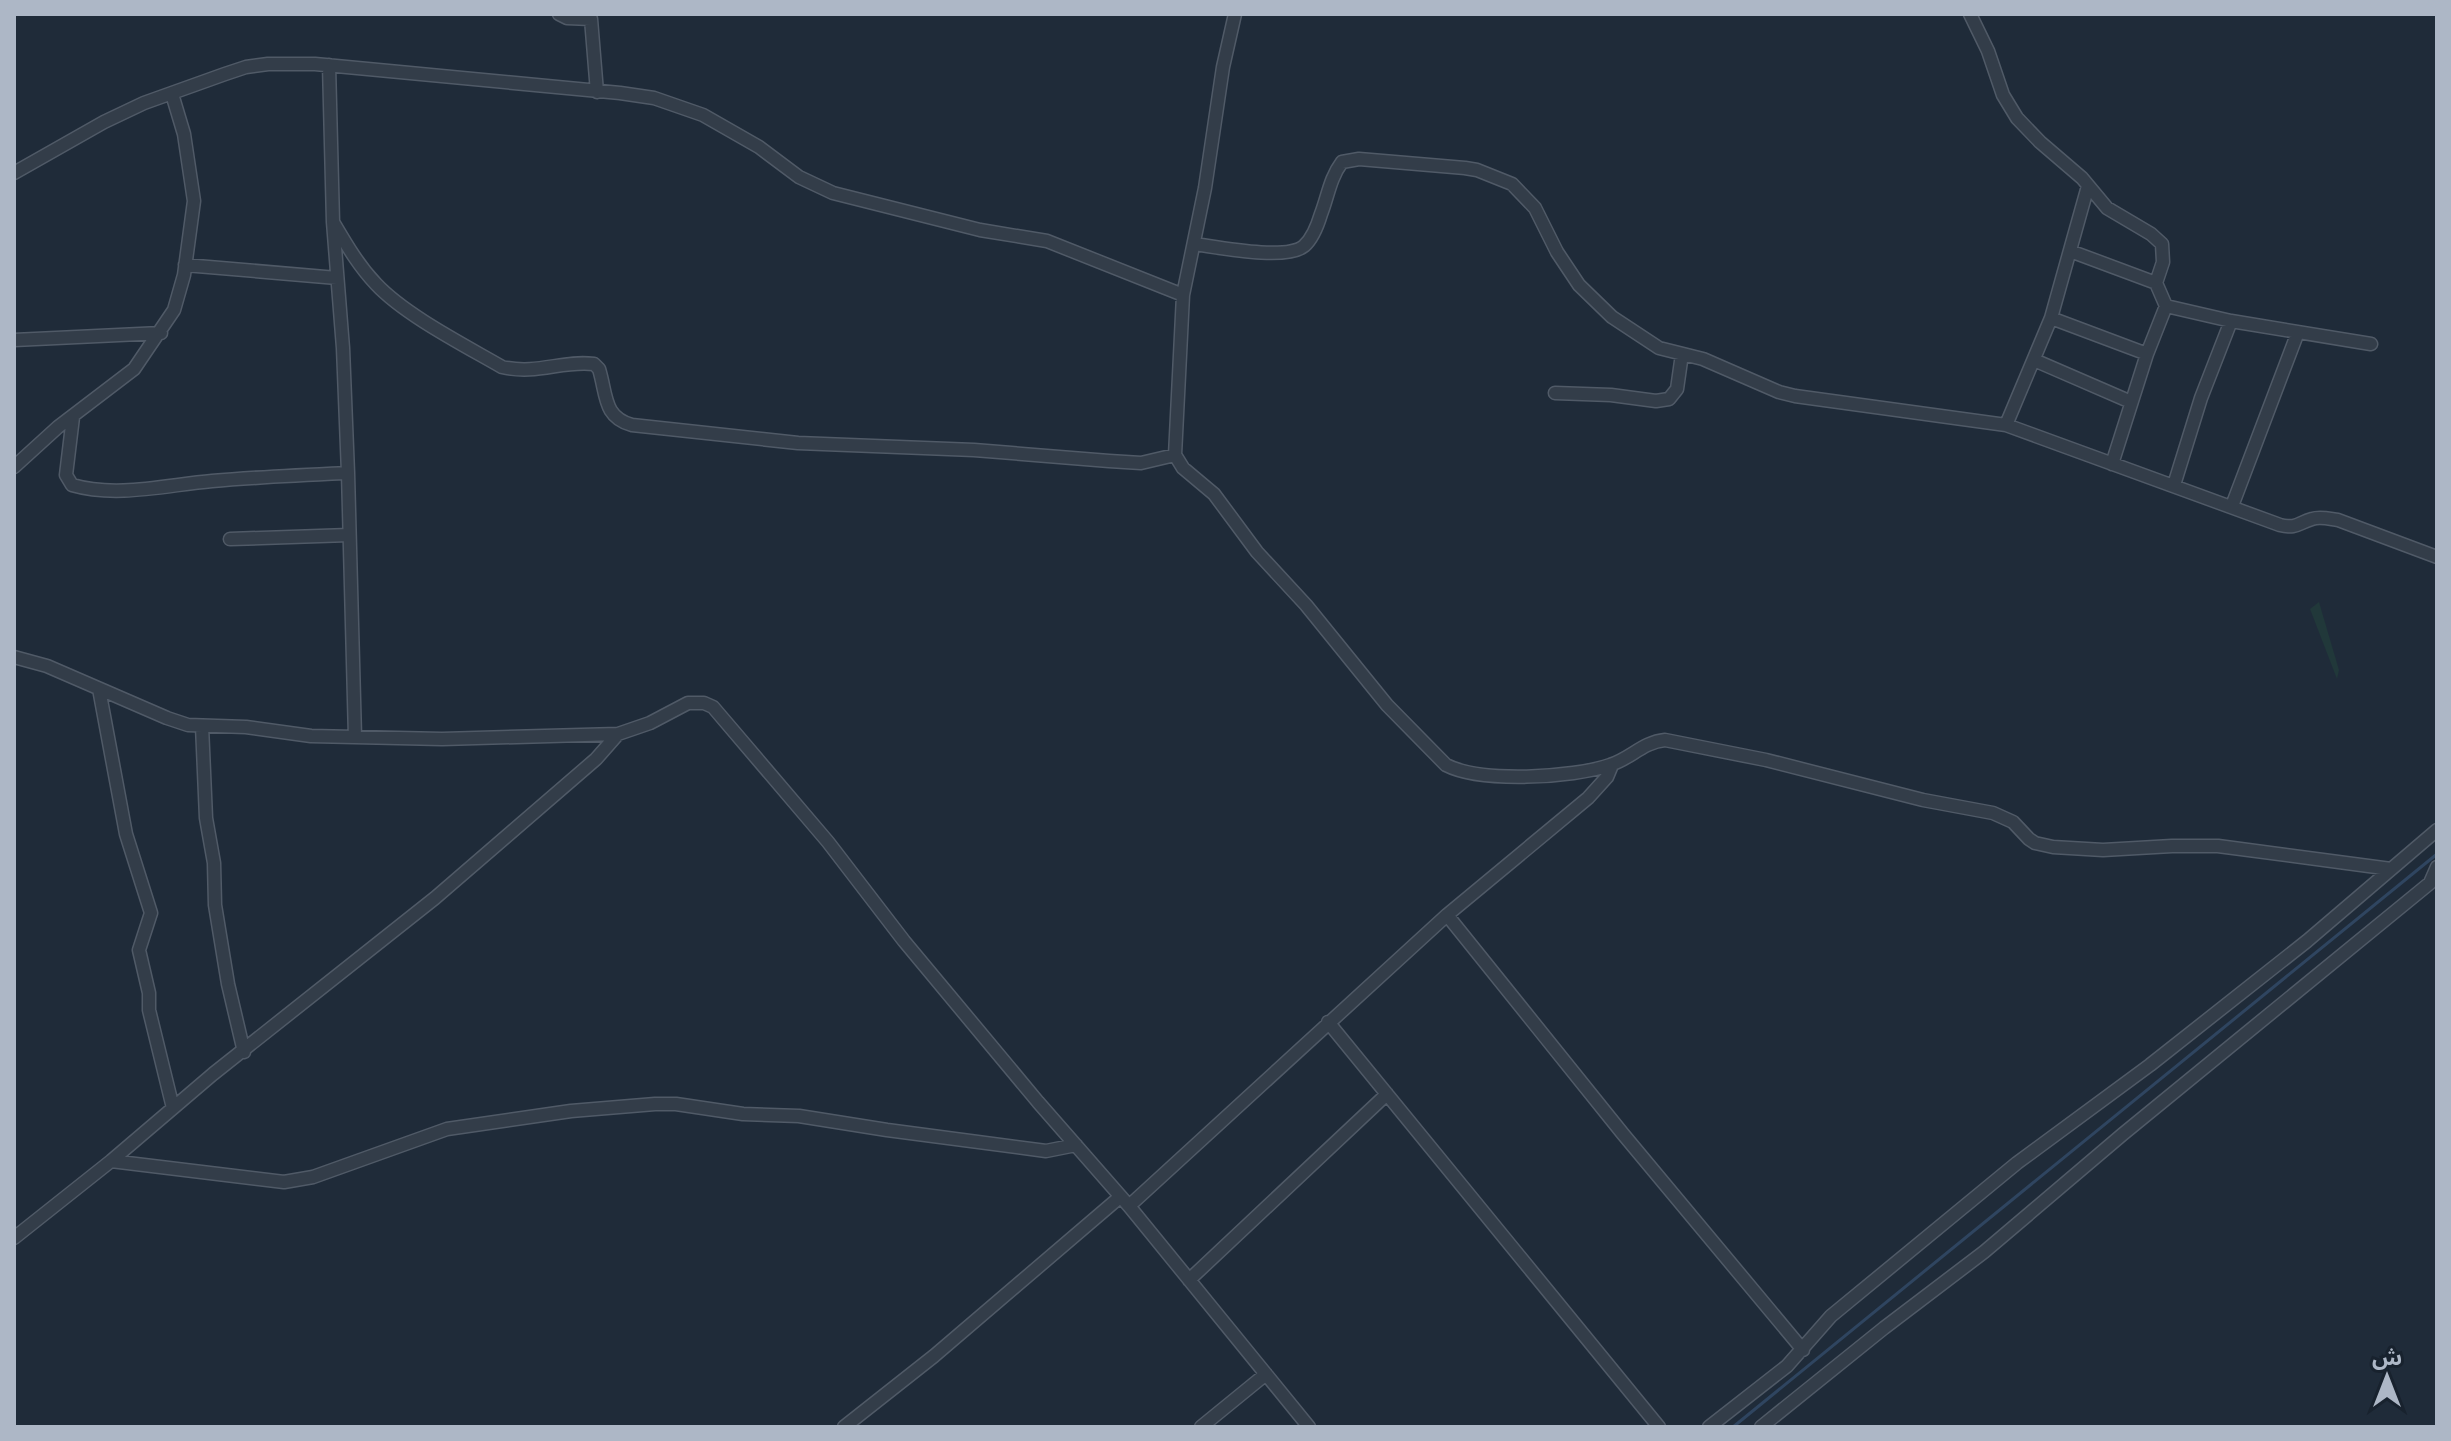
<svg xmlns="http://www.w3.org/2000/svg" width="2451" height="1441" font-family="Karla,'Noto Sans Arabic',sans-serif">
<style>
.green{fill:#21383a}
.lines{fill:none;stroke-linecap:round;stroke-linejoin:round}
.stream{stroke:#2f4560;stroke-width:3}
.street-casing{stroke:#505a67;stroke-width:15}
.street{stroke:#333d49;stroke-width:12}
</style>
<rect width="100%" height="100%" fill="#1f2b39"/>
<path class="green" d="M2319,602L2339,670L2337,679L2310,609Z"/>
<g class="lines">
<path class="stream" d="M1733,1427L2437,854"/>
<g class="street-casing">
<path id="street" d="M559,14L567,18L591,19L597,92
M1235,14L1223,67L1205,188L1183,295L1175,455L1183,468L1214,494L1257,552L1306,605L1387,705L1446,765C1481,783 1572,778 1610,765C1630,759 1643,742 1665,740L1766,760L1923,800L1993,813L2013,822L2029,839L2035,843L2053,847L2103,850L2172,846H2218L2391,869
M1970,14L1988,51L2003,95L2017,118L2040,142L2082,178L2107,208L2151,234L2162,244L2163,262L2156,283L2166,306L2231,321L2371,344
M329,65L333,222L343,348L348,473L355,737
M14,173L104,122L144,103L225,74L246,67L268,64H315L620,93L654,98L703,115L759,147L799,177L833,193L980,230L1047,241L1183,295
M333,222C346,244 358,265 376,284C405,315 464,345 502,367C538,375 562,360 594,364L599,369C607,395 603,417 632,425L798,443L974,450L1109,461L1141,463L1175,455
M1194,244C1217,247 1286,261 1304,246C1312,239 1318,224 1321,214C1328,196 1330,178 1342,162L1359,159L1465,168L1477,170L1512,184L1535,208L1557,252L1579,285L1612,317L1659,348L1703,359L1779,392L1795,396L2006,425L2280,525C2297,529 2298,523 2312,519C2320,516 2330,519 2338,520L2437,557
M2070,251L2156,283
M185,265L337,278
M2051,318L2147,354
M14,340L161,333
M2034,360L2131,402
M1555,393L1611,395L1656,401L1669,399L1677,389L1682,354
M73,417L66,475L72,485C117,498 166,485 212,481C257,477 303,475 348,473
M2006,425L2051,318L2088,186
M2112,464L2147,354L2166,306
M14,467L58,427L134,369L174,310L184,275L194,201L184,134L172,94
M2174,485L2201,398L2231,321
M2232,506L2298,332
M230,539L349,535
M14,657L47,666L167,718L188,725L246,727L311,736L442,739L618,734L650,723L688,703H704L713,707L828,842L904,941L1038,1102L1129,1206L1309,1427
M99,689L126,834L151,913L139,950L149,993V1010L173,1108
M202,726L206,818L214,863L215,905L228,984L244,1052
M1447,915L1623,1134L1803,1350
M1328,1022L1659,1427
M111,1161L284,1182L313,1177L447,1129L571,1111L655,1104H676L743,1114L799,1116L887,1130L1046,1151L1076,1145
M1129,1206L1447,915L1588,798L1607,777L1612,765
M14,1238L111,1161L213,1074L435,898L596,759L618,734
M1189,1280L1387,1094
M844,1427L934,1356L1120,1197
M1201,1427L1266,1374
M1709,1427L1787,1366L1831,1316L2017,1163L2150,1065L2307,941L2437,830
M1761,1427L1884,1328L1984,1252L2123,1134L2430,883L2437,867"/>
</g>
<use href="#street" class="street"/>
</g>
<rect width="2451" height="1441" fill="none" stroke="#adb7c6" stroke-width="32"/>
<g transform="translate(2387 1377)" stroke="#18222e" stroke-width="6" paint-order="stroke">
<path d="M0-6L14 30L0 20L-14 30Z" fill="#adb7c6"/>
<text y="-12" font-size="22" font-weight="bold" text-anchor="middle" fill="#adb7c6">ش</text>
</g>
</svg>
